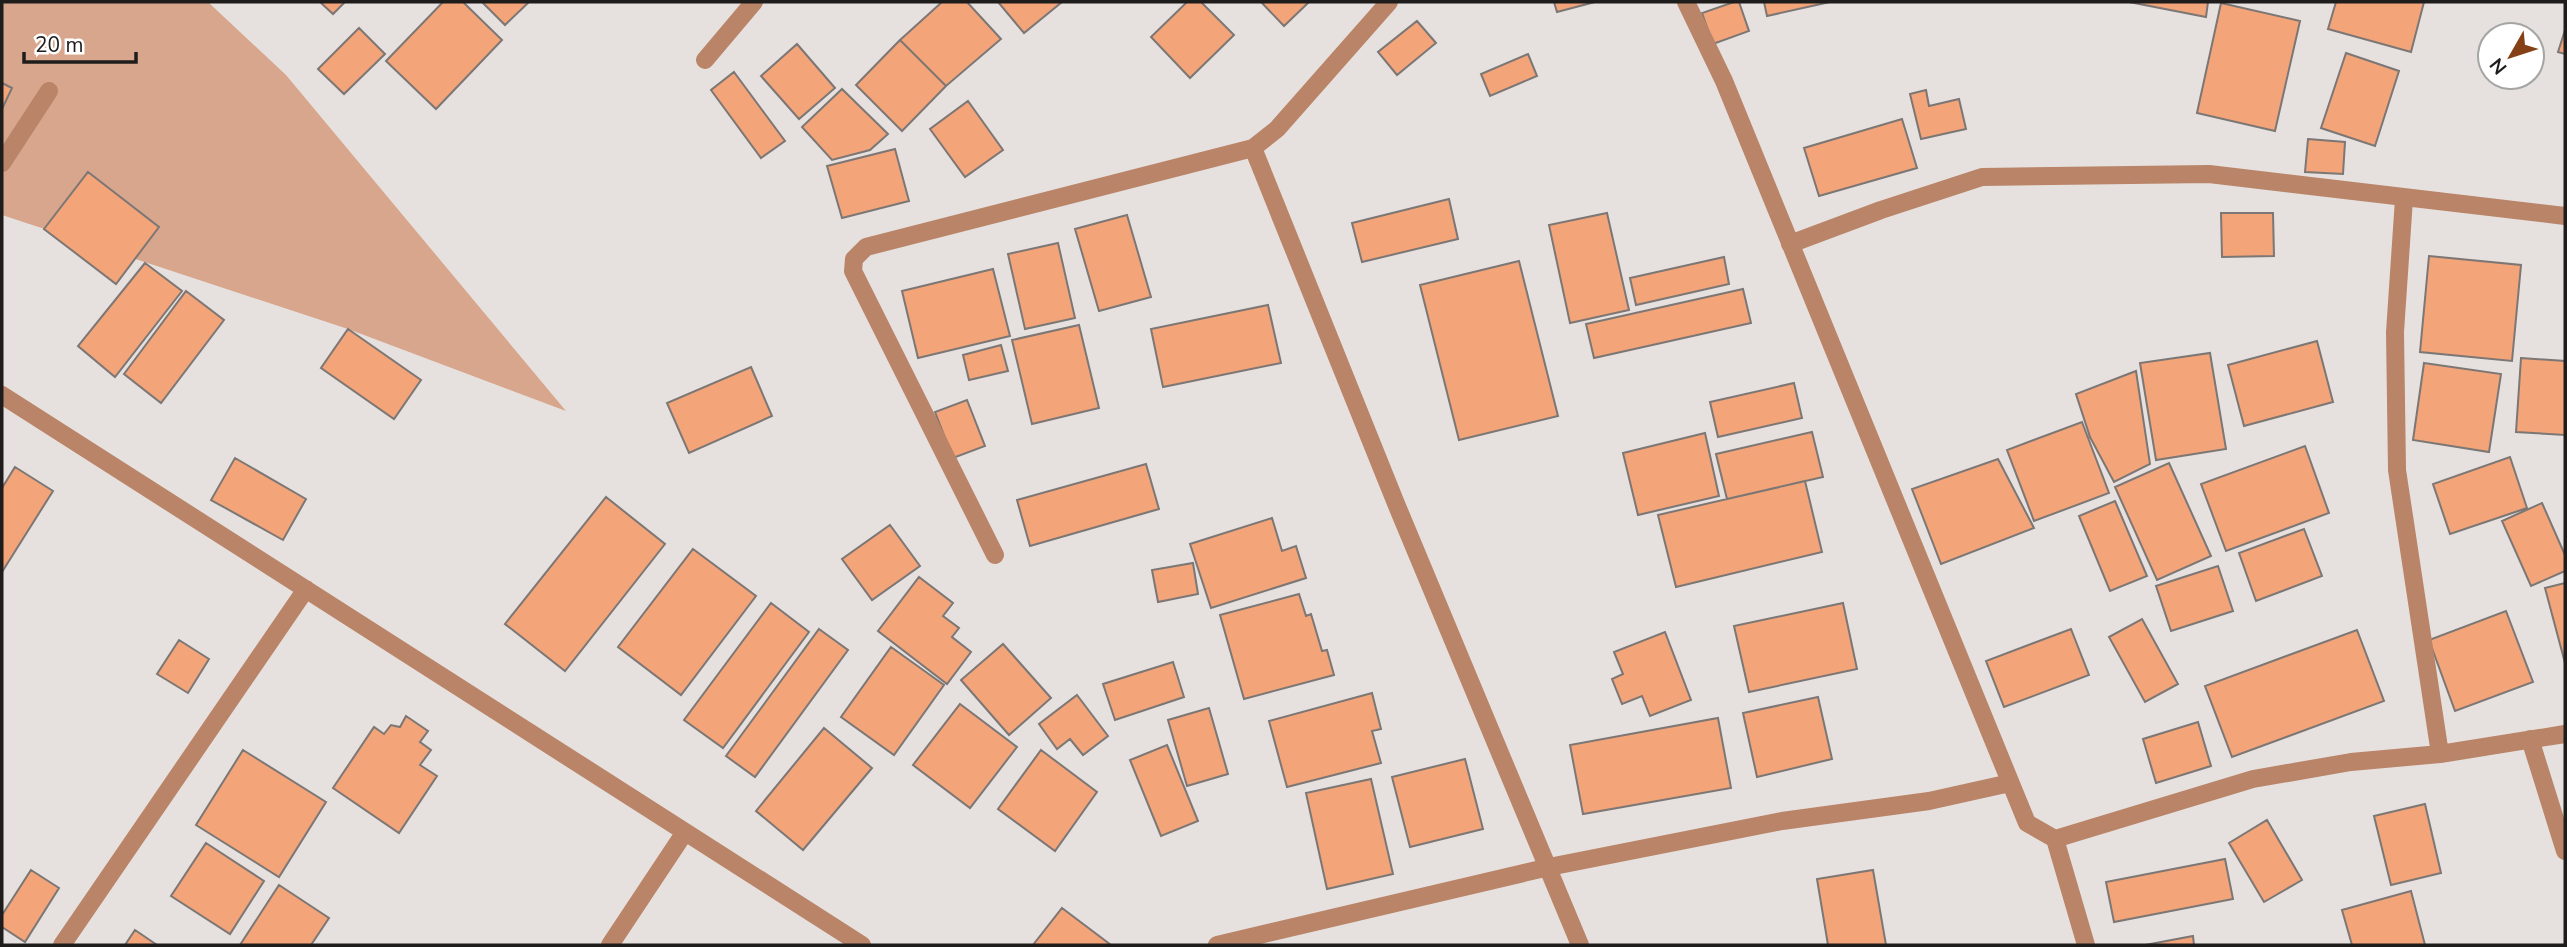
<svg xmlns="http://www.w3.org/2000/svg" width="2567" height="947" font-family="'Nunito Sans',sans-serif">
<style>
.green{fill:#d7a68c}
.building{fill:#f3a479;stroke:#7c7775;stroke-width:2}
.lines{fill:none;stroke-linecap:round;stroke-linejoin:round}
.street{stroke:#b98468;stroke-width:18}
</style>
<rect width="100%" height="100%" fill="#e6e1de"/>
<path class="green" d="M2,2H208L286,75L566,411L348,329L2,215Z"/>
<path class="building" d="M320,2H345L333,14Z
M443,2H463L502,40L436,109L386,61Z
M482,2H529L505,25Z
M942,2H967L1001,39L946,86L900,40Z
M998,2H1062L1024,33Z
M1187,2H1201L1234,35L1190,78L1151,37Z
M1261,2H1309L1284,26Z
M1554,2H1595L1557,12Z
M1734,2H1739L1749,31L1713,44L1702,13Z
M1764,2H1830L1767,16Z
M2129,2H2208L2206,17Z
M2336,2H2424L2411,52L2328,29Z
M2221,3L2300,21L2275,131L2197,113Z
M1417,21L1436,43L1397,75L1378,52Z
M359,28L385,54L344,94L318,69Z
M2565,30V54L2558,52Z
M900,40L946,86L902,131L856,85Z
M797,44L835,88L799,119L761,76Z
M2346,53L2399,71L2375,146L2321,128Z
M1528,54L1537,76L1490,96L1481,74Z
M734,72L785,141L761,158L711,90Z
M2,83L12,88L2,109Z
M842,89L888,134L870,150L832,160L802,127Z
M1926,90L1929,106L1959,99L1966,129L1921,139L1910,94Z
M968,101L1003,150L965,177L930,129Z
M1902,119L1917,168L1819,196L1804,148Z
M2308,139L2345,142L2343,174L2305,172Z
M895,149L909,201L842,218L827,166Z
M88,172L159,227L116,284L44,229Z
M1449,199L1458,239L1362,262L1352,223Z
M1607,213L1629,310L1570,323L1549,225Z
M2221,213H2273L2274,256L2222,257Z
M1127,215L1151,297L1099,311L1075,229Z
M1058,243L1075,318L1025,329L1008,254Z
M2429,256L2521,265L2512,361L2420,352Z
M1724,257L1729,284L1636,305L1630,278Z
M1519,261L1558,416L1459,440L1420,285Z
M145,263L182,291L115,377L78,346Z
M993,269L1010,336L918,358L902,291Z
M1743,289L1751,323L1594,358L1586,324Z
M186,291L224,320L161,403L124,374Z
M1268,305L1281,363L1163,387L1151,329Z
M1079,325L1099,408L1032,424L1012,340Z
M348,329L421,380L394,419L321,368Z
M2317,341L2333,402L2244,426L2228,365Z
M1001,345L1008,371L969,380L963,355Z
M2210,353L2226,449L2156,460L2140,363Z
M2521,358L2565,361V435L2516,432Z
M2424,363L2501,374L2489,452L2413,440Z
M751,367L772,416L689,453L667,403Z
M2136,371L2150,464L2114,482L2090,437L2076,394Z
M1794,383L1802,418L1718,437L1710,402Z
M967,400L985,446L953,458L935,412Z
M2082,422L2109,493L2034,521L2007,450Z
M1812,432L1823,477L1727,499L1716,454Z
M1705,433L1719,496L1638,515L1623,453Z
M2305,446L2329,513L2226,551L2201,484Z
M2510,457L2527,508L2450,534L2433,484Z
M235,458L306,499L283,540L211,500Z
M1998,459L2034,528L1941,564L1912,489Z
M2169,463L2211,556L2157,580L2115,487Z
M1146,464L1159,509L1030,546L1017,500Z
M15,467L53,491L2,572V488Z
M1805,481L1822,552L1676,587L1658,515Z
M606,497L665,544L565,671L505,624Z
M2115,501L2147,576L2110,591L2079,516Z
M2542,503L2565,555V571L2531,586L2502,521Z
M1272,518L1282,551L1296,546L1306,578L1211,608L1190,544Z
M890,525L920,566L872,600L842,559Z
M2304,529L2322,576L2256,601L2239,553Z
M693,549L756,596L681,695L618,647Z
M1193,563L1198,594L1158,602L1152,570Z
M2218,566L2233,611L2171,631L2156,586Z
M919,577L953,603L943,616L959,628L952,637L971,652L947,684L878,631Z
M2565,583V663L2545,588Z
M1299,594L1306,616L1311,614L1322,651L1327,650L1334,675L1244,699L1220,615Z
M771,603L809,632L723,748L684,720Z
M1843,603L1857,669L1749,692L1734,626Z
M2506,611L2533,682L2455,711L2429,640Z
M2142,619L2178,684L2145,702L2109,637Z
M819,629L848,650L755,777L726,756Z
M2071,629L2089,675L2004,707L1986,661Z
M2357,630L2384,701L2232,757L2205,686Z
M1665,632L1691,700L1650,716L1642,696L1622,704L1612,679L1623,674L1614,652Z
M179,640L209,659L188,693L157,674Z
M1003,644L1051,698L1009,735L961,680Z
M891,647L944,685L894,755L841,717Z
M1173,662L1184,697L1115,720L1103,684Z
M1372,693L1381,729L1372,731L1381,763L1287,787L1269,721Z
M1077,695L1108,736L1083,755L1070,739L1057,749L1039,724Z
M1818,697L1832,759L1757,777L1743,713Z
M960,704L1017,747L970,808L913,765Z
M1209,708L1228,774L1187,786L1168,720Z
M406,716L428,731L420,742L431,750L420,765L437,776L399,833L333,788L374,727L384,734L391,725L400,727Z
M1718,718L1731,788L1583,814L1570,745Z
M2198,722L2211,766L2156,783L2143,739Z
M824,728L872,768L803,850L756,811Z
M1167,745L1198,821L1161,836L1130,760Z
M243,750L326,802L279,877L196,825Z
M1041,750L1097,792L1055,851L998,809Z
M1465,759L1483,829L1410,847L1392,777Z
M1371,779L1393,874L1327,889L1306,793Z
M2425,804L2441,873L2391,885L2374,816Z
M2267,820L2302,880L2264,902L2229,843Z
M206,843L264,881L230,934L171,896Z
M2225,859L2233,899L2114,922L2106,882Z
M31,870L59,888L25,942L2,927V915Z
M1873,870L1886,945H1828L1817,879Z
M279,885L329,918L311,945H240Z
M2411,891L2425,945H2352L2342,910Z
M1062,908L1111,945H1033Z
M135,930L157,945H125Z
M2193,936L2194,945H2145Z"/>
<g class="lines">
<path class="street" d="M1686,2L1724,81L2027,823L2055,839L2253,779L2351,762L2440,754L2565,734
M705,60L754,2
M1253,148L1397,506L1580,945
M2,163L49,91
M2404,199L2395,332L2397,470L2440,754
M1790,244L1881,210L1982,177L2209,174L2565,216
M2,395L862,945
M995,555L853,271L854,259L866,247L1253,148L1277,129L1389,2
M2530,739L2565,851
M2055,839L2086,945
M62,945L306,589
M610,945L685,832
M1217,945L1549,867L1782,821L1929,801L2010,783"/>
</g>
<rect width="2567" height="947" fill="none" stroke="#1f1d1c" stroke-width="7"/>
<g transform="translate(2511 56) rotate(231)"><circle r="33" fill="#ffffff" stroke="#a5a5a4" stroke-width="2"/>
<path d="M0-5L12 26L0 18L-12 26Z" fill="#854115"/>
<text y="-10" font-size="19" font-weight="bold" text-anchor="middle" fill="#1f1d1c">N</text>
</g>
<path d="M24 52v10h112v-10" fill="none" stroke="#1f1d1c" stroke-width="3.5"/>
<text x="35" y="52" font-size="21" fill="#1f1d1c" stroke="#ffffff" stroke-width="5" paint-order="stroke">20 m</text>
</svg>
